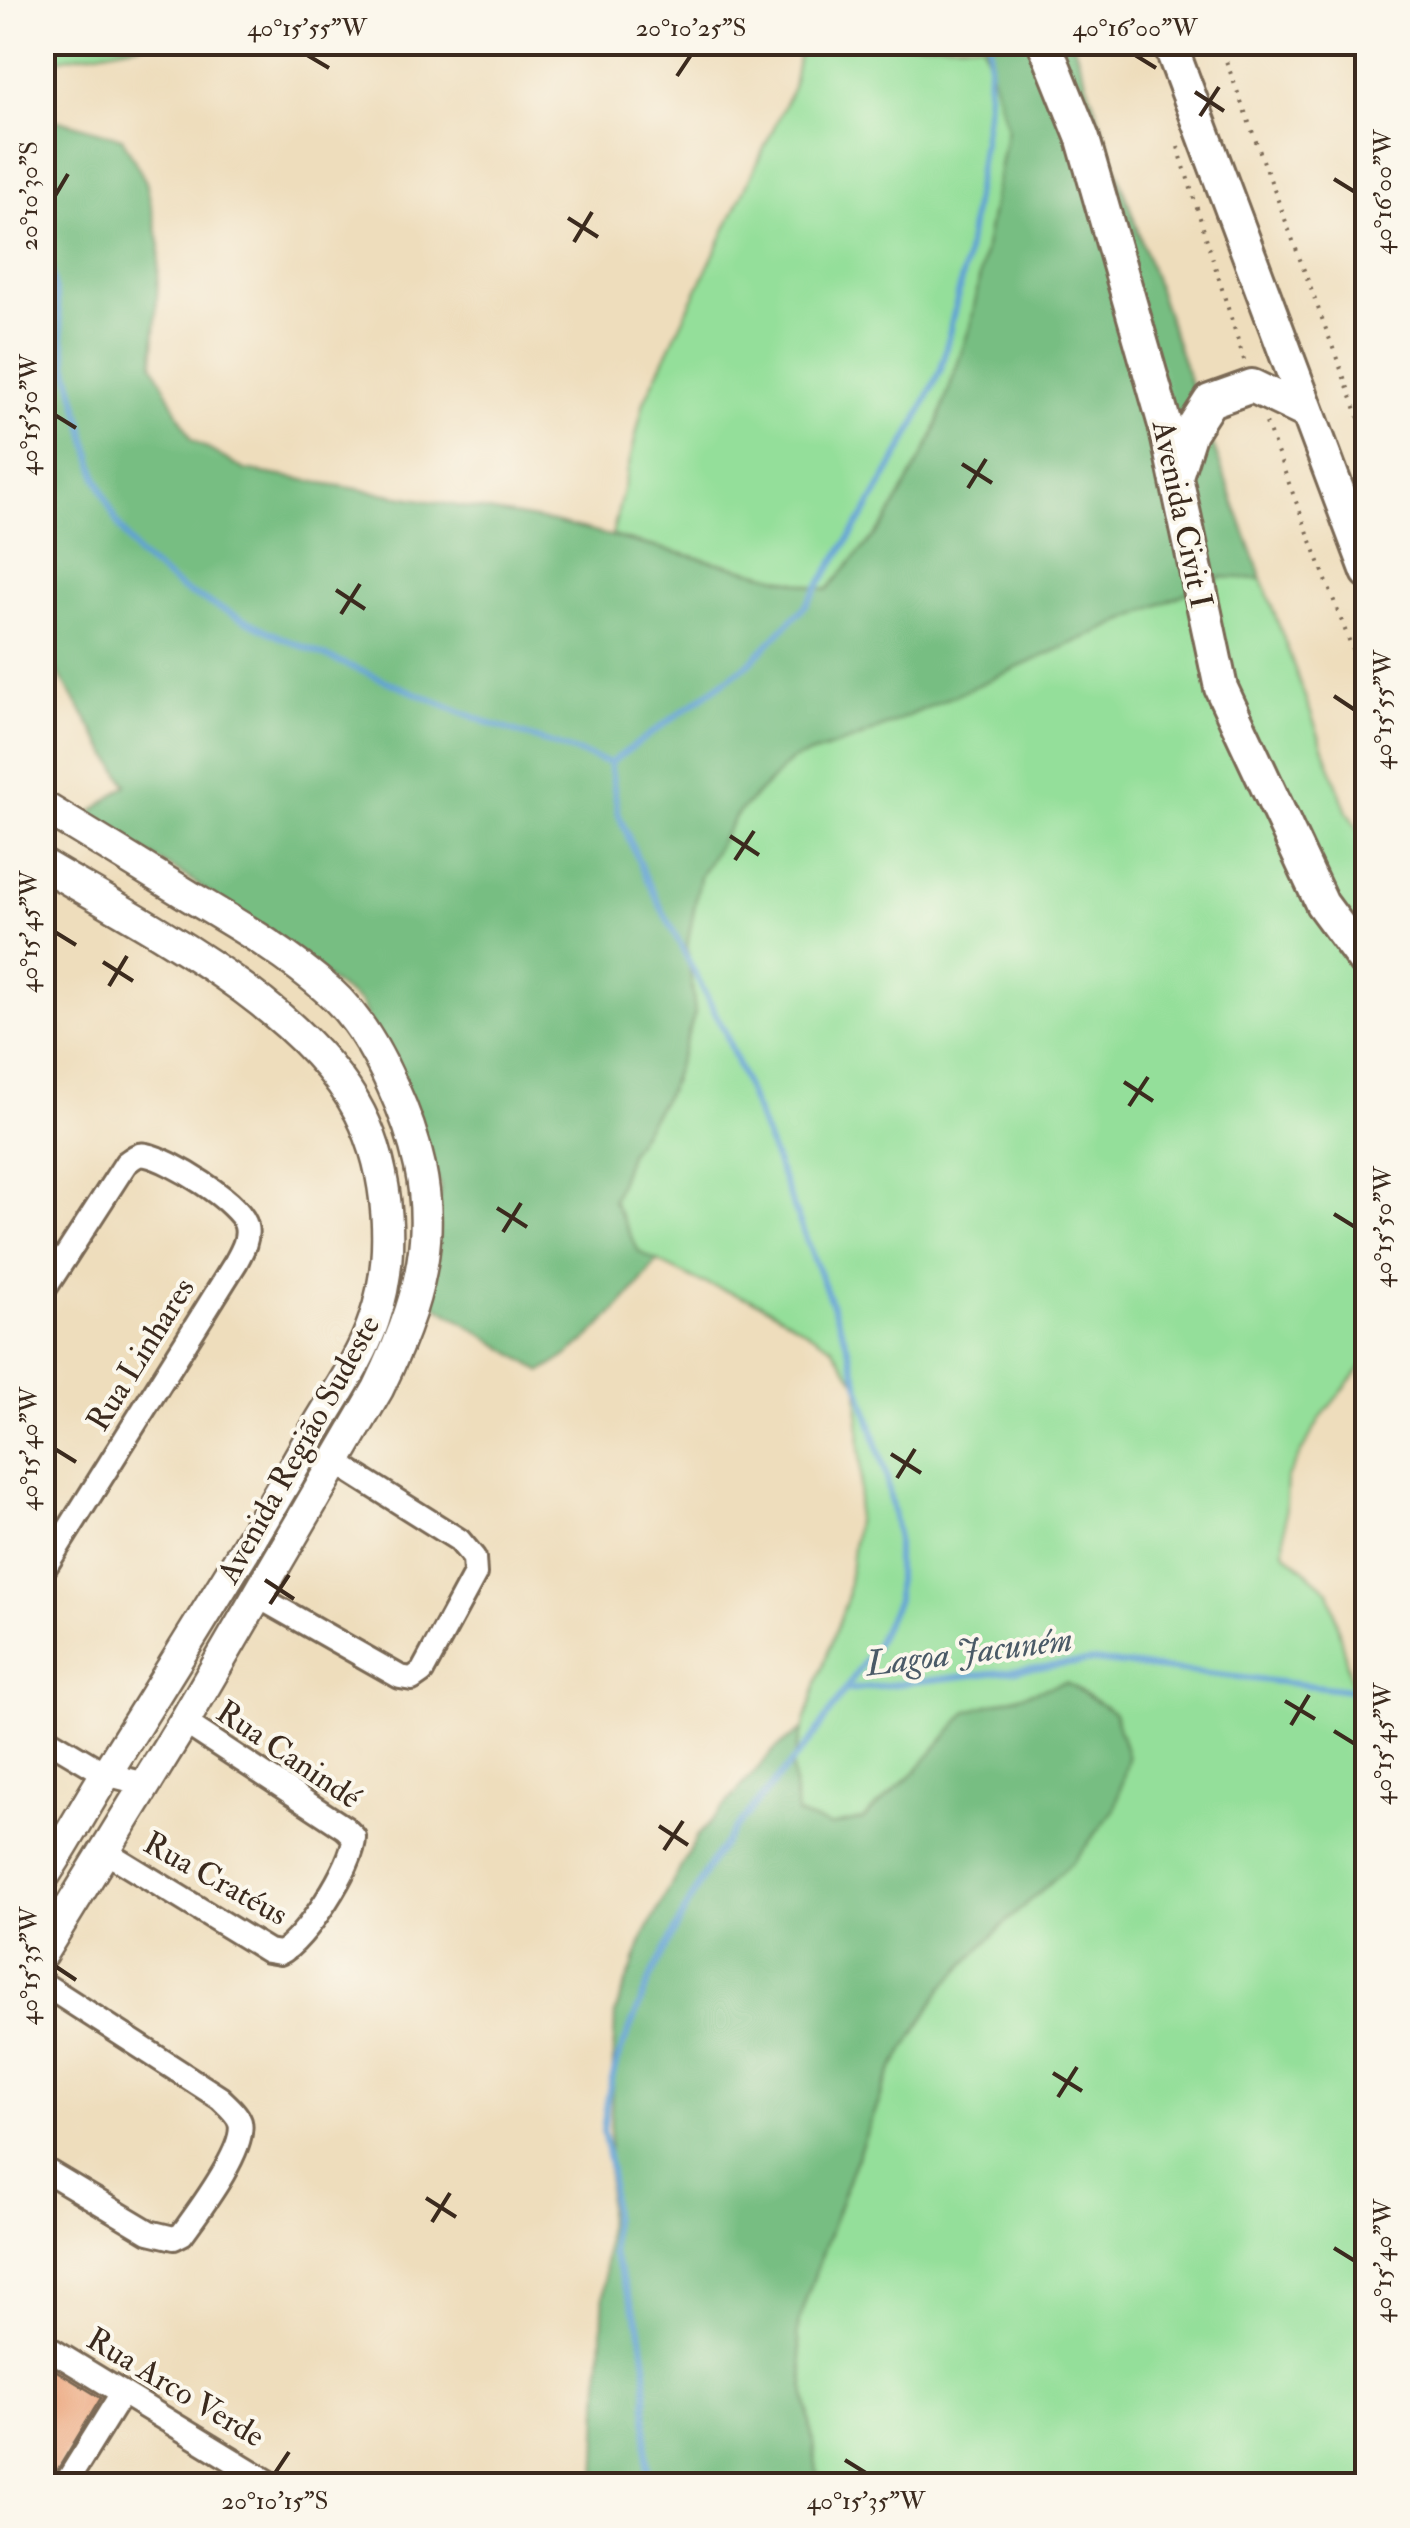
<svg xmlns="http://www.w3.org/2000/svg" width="1410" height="2528" font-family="'IM FELL Double Pica',serif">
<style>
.green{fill:#94df9a;stroke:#68845c;stroke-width:2.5}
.forest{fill:#77be82;stroke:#597450;stroke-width:2.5}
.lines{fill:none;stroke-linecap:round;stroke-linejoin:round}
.stream{stroke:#61a2d4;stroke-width:6}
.building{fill:#ea9f73}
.minor-casing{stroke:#7a6955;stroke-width:28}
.tertiary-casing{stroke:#7a6955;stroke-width:35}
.secondary-casing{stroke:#7a6955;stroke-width:38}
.path{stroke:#7a6955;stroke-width:4;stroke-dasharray:2.5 8;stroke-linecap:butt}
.minor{stroke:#fff;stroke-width:22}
.tertiary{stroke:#fff;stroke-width:30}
.secondary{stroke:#fff;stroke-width:32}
.ticks{fill:none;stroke:#3b2a1e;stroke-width:4}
.labels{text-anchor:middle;stroke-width:8;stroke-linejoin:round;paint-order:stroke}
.street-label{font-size:32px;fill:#3b2a1e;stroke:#fbf7ec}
.water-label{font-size:35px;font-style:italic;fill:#4a5a67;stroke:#fbf7ec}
.neatline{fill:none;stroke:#3b2a1e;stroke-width:4}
.ticks-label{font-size:25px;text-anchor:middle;fill:#3b2a1e}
</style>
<rect width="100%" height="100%" fill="#fbf7ec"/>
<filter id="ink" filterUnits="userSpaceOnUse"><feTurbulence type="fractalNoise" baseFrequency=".01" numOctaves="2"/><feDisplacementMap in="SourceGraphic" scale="20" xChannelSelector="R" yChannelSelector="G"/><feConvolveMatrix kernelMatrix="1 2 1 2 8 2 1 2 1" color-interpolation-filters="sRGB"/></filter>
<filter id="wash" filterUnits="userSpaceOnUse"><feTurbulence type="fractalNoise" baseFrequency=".0048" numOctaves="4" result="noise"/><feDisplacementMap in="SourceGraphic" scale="40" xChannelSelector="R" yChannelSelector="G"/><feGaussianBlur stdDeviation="2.25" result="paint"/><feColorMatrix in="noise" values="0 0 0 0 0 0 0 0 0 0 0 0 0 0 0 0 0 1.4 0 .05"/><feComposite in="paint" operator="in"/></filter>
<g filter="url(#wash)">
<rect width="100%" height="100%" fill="#eeddbc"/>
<path class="green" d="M43,42H147V43L43,62Z
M801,43H983L1007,128L971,324L933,437L886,522L828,590L612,536L644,402L793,87Z
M1222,577L1262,579L1347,812L1367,844V1360L1322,1416L1287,1477L1284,1552L1329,1591L1355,1698L1367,1700V2485H819L797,2334L799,2319L852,2169L891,2072L942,1988L1001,1927L916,1771L863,1819L830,1826L797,1814L792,1765L817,1682L847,1599L861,1478L858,1385L831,1346L760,1303L696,1280L639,1252L613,1201L630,1151L669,1090L695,1013L687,946L700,877L736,815L791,760L856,739Z"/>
<path class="forest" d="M983,43H1073L1191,385L1262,579L1222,577L856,739L791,760L736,815L700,877L687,946L695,1013L669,1090L630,1151L613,1201L639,1252L657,1261C626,1303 587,1346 542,1372L434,1304L440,1186L361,1003L186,876L84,818L127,785L43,648V119L66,122L122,138L146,182L160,246L153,364L192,440L245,470L553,522L827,590L886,522L933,437L971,324L1007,128Z
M1066,1682L1114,1713L1128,1758L1115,1809L1073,1862L1001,1927L942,1988L891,2072L852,2169L799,2319L797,2334L819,2485H596L615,2013L644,1936L697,1837L775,1749L802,1730L792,1765L797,1814L830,1826L863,1819L916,1771L968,1711Z"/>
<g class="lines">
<path class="stream" d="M42,214L68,368L97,478L116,521L138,555L183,590L284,639L491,724L610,763
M610,763L618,813L644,874L725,1032L846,1341L886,1475L897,1533V1600L875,1646L811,1740L733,1831L708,1867L652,1974L617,2061L607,2098L603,2132L611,2170L612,2253L640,2326L646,2363L647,2486
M610,763L750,663L806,605L865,514L908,438L941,369L966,259L987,113L990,42
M846,1690L1094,1661L1368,1692"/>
</g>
<g id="blocks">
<path class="building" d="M42,2362L101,2398L49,2484L42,2479Z"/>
</g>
</g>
<g filter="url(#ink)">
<use href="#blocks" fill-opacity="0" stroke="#7a6955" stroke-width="2.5"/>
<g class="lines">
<g class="minor-casing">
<path id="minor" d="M42,1293L126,1163C133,1158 138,1153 146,1155C169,1159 242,1203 246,1226C249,1239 242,1251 236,1262L42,1572
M257,1596L400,1677L412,1679L422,1672L475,1574L474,1558L459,1540L337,1463
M42,1736L106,1774L145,1784
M106,1852L268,1951L280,1953C303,1943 355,1863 354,1837L345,1828L184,1722
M42,1983L220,2098C227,2105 237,2113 240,2122C247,2148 197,2213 182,2234L174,2238L149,2232L42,2168
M42,2344L275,2486
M64,2486L122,2393"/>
</g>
<g class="tertiary-casing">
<path id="tertiary" d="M42,806C92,836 142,867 191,897C238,925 288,954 329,991C357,1016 377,1051 392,1085C445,1200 432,1278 378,1389L184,1722L42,1953
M42,864C144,925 305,1005 360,1113C390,1172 396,1257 374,1320C362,1356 340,1388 321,1420C299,1457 279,1494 256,1531C208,1611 158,1690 109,1769C86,1805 66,1843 42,1879"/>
</g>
<g class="secondary-casing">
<path id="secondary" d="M1044,42L1083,139L1165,425L1221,688L1322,904L1368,966
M1169,42L1368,572
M1177,473L1190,432L1210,401L1252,386L1306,412"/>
</g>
<path class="path" d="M1219,42L1368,442
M1178,147L1245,363
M1266,423L1368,690"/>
<use href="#minor" class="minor"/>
<use href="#tertiary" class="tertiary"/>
<use href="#secondary" class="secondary"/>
</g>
</g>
<path class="ticks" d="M307,55L329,68M1135,55L1156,68M677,76L691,55M1195,92L1224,111M1200,116L1219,87M1334,179L1355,192M55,196L68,174M568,218L598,237M574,242L592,212M55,415L76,428M962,464L992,483M968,488L986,459M336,590L365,609M341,614L360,584M1334,696L1355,710M730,836L759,855M735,860L754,831M55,932L76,945M103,962L133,981M109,986L127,956M1124,1082L1153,1101M1129,1106L1148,1077M497,1208L527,1227M1334,1214L1355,1227M503,1232L521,1203M55,1449L76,1462M891,1454L921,1473M897,1478L915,1449M265,1580L294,1599M270,1604L289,1575M1285,1701L1315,1719M1291,1725L1309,1695M1334,1731L1355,1744M659,1826L688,1845M664,1850L683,1821M55,1966L76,1980M1053,2073L1082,2091M1058,2097L1077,2067M426,2198L456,2217M432,2222L450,2193M1334,2248L1355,2261M845,2460L866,2473M275,2473L289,2452"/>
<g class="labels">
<g class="street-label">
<text transform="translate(1183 514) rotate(78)" y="11">Avenida Civit I</text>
<text transform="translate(140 1354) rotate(-58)" y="11">Rua Linhares</text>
<text transform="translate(298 1449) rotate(-61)" y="11">Avenida Região Sudeste</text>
<text transform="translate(289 1754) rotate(34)" y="11">Rua Canindé</text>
<text transform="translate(216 1878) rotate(29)" y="11">Rua Cratéus</text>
<text transform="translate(176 2387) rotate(31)" y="11">Rua Arco Verde</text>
</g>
<g class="water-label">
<text transform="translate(969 1651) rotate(-7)" y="12">Lagoa Jacuném</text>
</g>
</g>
<rect width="1410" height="2528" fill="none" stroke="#fbf7ec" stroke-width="110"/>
<rect x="55" y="55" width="1300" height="2418" class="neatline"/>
<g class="ticks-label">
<text x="307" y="36">40°15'55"W</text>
<text x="691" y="36">20°10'25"S</text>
<text x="1135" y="36">40°16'00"W</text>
<text transform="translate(1382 192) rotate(-90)" y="9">40°16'00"W</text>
<text transform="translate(28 196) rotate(-90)" y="9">20°10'30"S</text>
<text transform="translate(28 415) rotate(-90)" y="9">40°15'50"W</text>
<text transform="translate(1382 710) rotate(-90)" y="9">40°15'55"W</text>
<text transform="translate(28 932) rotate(-90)" y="9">40°15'45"W</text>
<text transform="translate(1382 1227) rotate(-90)" y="9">40°15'50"W</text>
<text transform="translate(28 1449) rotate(-90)" y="9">40°15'40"W</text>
<text transform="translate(1382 1744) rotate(-90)" y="9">40°15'45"W</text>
<text transform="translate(28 1966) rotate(-90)" y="9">40°15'35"W</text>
<text transform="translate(1382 2261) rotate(-90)" y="9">40°15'40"W</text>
<text x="275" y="2509">20°10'15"S</text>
<text x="866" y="2509">40°15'35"W</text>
</g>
</svg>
